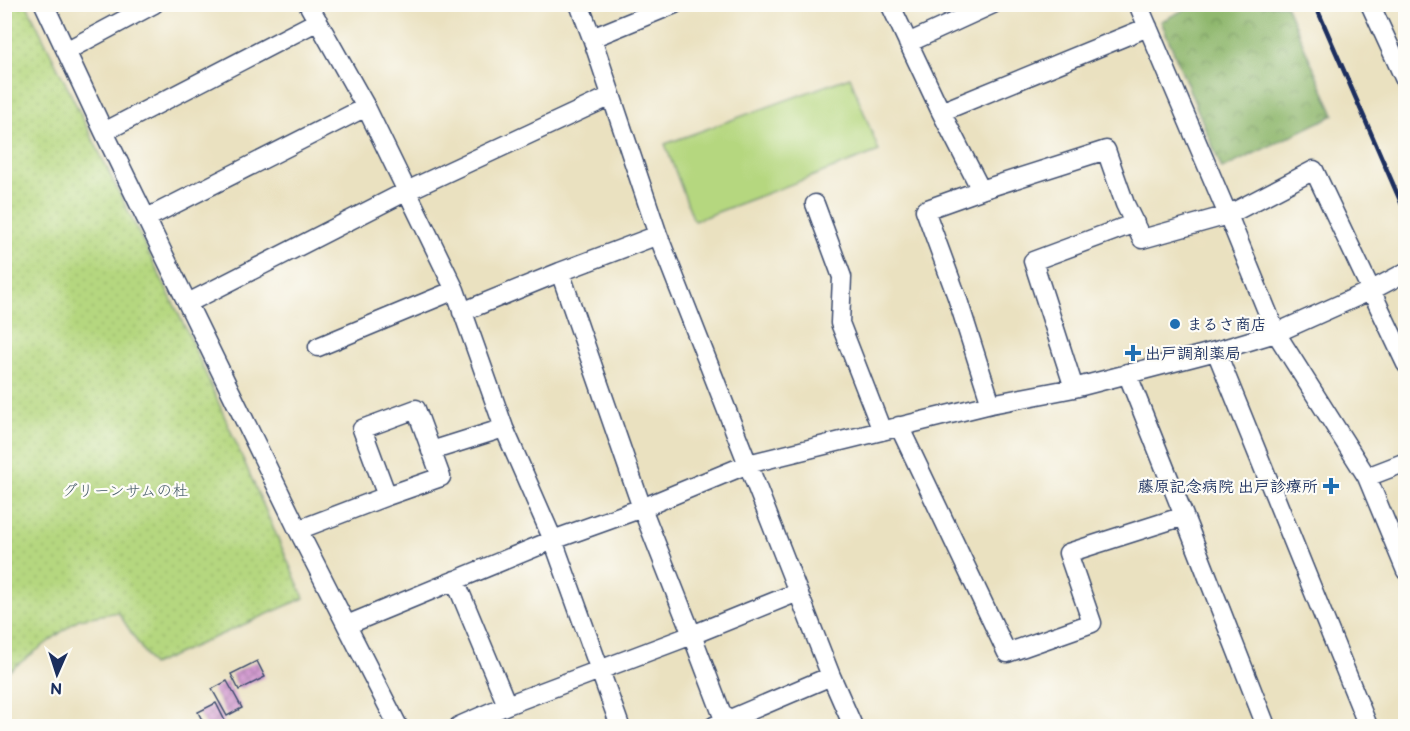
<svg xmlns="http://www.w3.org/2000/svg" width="1410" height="731" font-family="'Balsamiq Sans','Klee One',sans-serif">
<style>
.grass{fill:url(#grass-dots);stroke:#68836e;stroke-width:1.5}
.forest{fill:url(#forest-crowns);stroke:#567466;stroke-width:1.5}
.pitch{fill:#b5d77f;stroke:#68836e;stroke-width:1.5}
.building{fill:url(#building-cross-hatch)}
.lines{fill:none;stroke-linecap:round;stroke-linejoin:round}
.minor-casing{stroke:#3a4a6d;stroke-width:21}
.minor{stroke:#fff;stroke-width:18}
.rail{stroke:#1b2f5e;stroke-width:4.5}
.poi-dot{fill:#1f6fb2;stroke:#fdfcf7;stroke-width:2}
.labels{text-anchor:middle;stroke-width:4.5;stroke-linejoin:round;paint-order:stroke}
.poi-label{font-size:16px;font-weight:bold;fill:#1b2f5e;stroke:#fdfcf7;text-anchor:start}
.park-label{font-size:16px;fill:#425966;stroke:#fdfcf7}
</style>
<defs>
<pattern id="grass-dots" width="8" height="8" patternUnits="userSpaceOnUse" patternTransform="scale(1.5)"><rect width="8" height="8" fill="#b5d77f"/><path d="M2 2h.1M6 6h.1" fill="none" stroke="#9bb970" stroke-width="1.8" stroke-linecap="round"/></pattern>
<pattern id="forest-crowns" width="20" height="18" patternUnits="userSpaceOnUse" patternTransform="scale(1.5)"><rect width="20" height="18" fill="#90b86e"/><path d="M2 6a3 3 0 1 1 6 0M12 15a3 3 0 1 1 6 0" fill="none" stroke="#75965e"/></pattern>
<pattern id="building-cross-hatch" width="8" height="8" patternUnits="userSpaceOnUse" patternTransform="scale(1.5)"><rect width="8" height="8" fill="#cd90cb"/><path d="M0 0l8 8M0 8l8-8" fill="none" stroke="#a676a8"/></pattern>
</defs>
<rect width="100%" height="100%" fill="#fdfcf7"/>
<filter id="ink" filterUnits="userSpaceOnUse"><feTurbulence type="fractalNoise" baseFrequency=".0167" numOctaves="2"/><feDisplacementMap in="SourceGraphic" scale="12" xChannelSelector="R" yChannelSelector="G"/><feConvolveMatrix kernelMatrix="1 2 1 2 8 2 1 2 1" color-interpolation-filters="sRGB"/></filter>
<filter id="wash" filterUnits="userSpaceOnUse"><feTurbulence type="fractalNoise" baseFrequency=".008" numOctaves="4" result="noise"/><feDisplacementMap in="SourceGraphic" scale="24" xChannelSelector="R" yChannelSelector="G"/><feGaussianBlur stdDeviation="1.35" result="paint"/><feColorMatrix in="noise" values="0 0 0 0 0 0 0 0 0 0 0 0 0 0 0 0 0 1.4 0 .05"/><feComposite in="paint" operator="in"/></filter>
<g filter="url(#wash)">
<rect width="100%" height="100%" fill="#eae1c0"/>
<path class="grass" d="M27,5L187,331L304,598L152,665L118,612L79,619L5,674L4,5Z"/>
<path class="forest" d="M1194,5H1286L1334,115L1222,169L1161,21Z"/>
<path class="pitch" d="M850,77L879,151L694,221L665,144Z"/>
<g id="blocks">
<path class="building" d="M257,661L265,677L239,690L231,674Z
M227,681L242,708L227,716L212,689Z
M216,703L225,721L214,726H205L198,712Z"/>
</g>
</g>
<g filter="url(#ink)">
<use href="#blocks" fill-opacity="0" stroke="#3a4a6d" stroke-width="1.5"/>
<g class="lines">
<g class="minor-casing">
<path id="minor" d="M44,4L104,132L298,530L398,726
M308,4L366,107L455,290L504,428L553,540L620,726
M579,4L592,38L658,235L831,676L853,726
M890,4L941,112L981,190
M1138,4L1228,215L1276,333L1367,477L1406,571
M1370,4L1406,82
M592,38L675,4
M908,43L993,4
M66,51L154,4
M941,112L1148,27
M104,132L318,21
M815,204L842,277L840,323L882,431
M147,218L366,107
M560,272L642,508L692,635L725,722
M188,303L407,191L611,96
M462,312L560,272L658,235
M318,347L455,290
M1216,351L1368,726
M1127,373L1184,516L1266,726
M1074,388L1033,261L1135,223
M991,404L957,297L925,210L981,190L1106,150L1125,204L1142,239L1228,215L1314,170L1406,364
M416,409L441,477L387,496L362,429Z
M899,426L1007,653L1092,623L1068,553L1184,516
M431,451L504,428
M1367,477L1406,462
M298,530L387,496
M455,580L507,705
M347,625L553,540L642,508L748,464L991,404L1074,388L1216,351L1276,333L1372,290L1406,272
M459,726L507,705L692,635L798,592
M714,726L831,676"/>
</g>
<use href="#minor" class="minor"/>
<path class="rail" d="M1315,4L1406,214"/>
</g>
</g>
<g class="poi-dot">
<circle cx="1175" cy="324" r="6"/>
<path d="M1130 344h6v6h6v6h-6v6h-6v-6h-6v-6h6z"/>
<path d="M1328 477h6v6h6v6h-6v6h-6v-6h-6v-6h6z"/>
</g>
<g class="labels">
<g class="poi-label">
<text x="1187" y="330">まるさ商店</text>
<text x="1145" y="359">出戸調剤薬局</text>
<text x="1318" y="492" text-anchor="end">藤原記念病院 出戸診療所</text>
</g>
<g class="park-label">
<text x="125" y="496">グリーンサムの杜</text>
</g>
</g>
<rect width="1410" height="731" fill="none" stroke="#fdfcf7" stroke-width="24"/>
<g transform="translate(57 674) rotate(183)" stroke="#fdfcf7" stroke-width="4.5" paint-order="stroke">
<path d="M0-4.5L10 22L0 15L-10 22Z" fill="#1b2f5e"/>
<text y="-9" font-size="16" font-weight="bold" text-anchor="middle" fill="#1b2f5e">N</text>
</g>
</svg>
